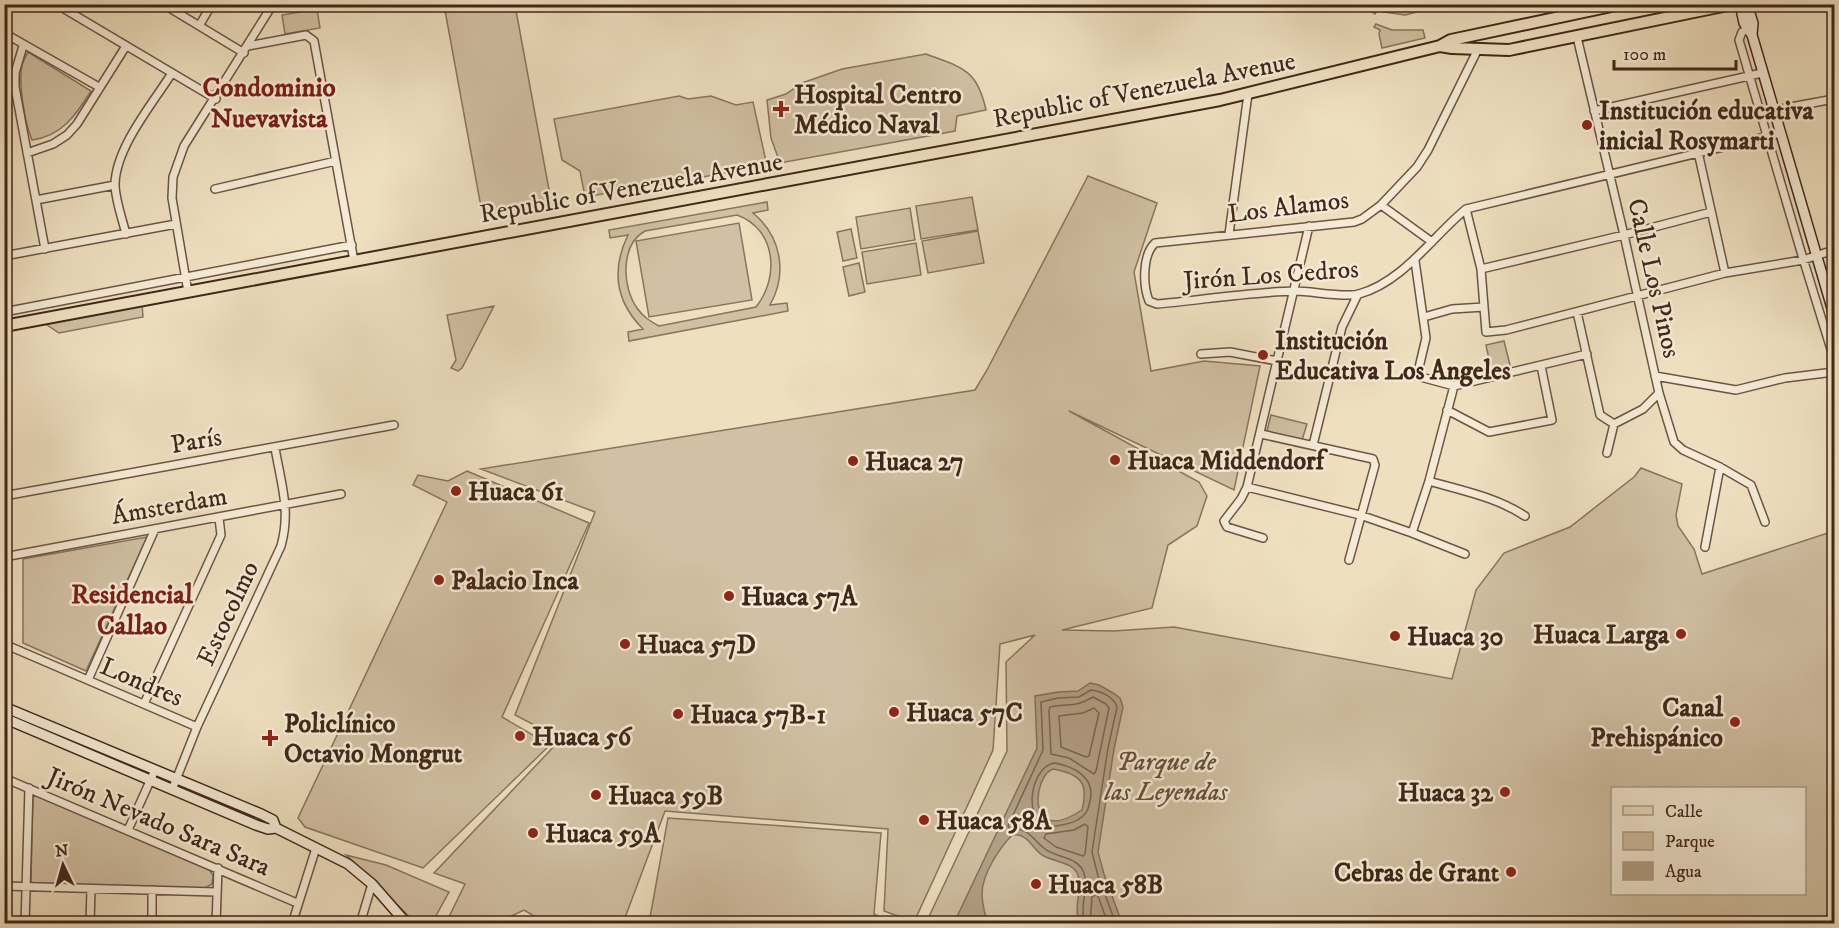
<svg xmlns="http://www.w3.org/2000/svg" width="1839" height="928" font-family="'IM FELL DW Pica',serif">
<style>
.green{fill:#d1c0a3;stroke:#89745e;stroke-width:1.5;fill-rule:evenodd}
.water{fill:#b3a087;stroke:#85705b;stroke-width:1.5;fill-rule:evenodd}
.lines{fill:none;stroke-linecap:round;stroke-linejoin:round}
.shore{stroke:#7a6450;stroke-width:1.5}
.street-casing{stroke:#6c5542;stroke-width:10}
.secondary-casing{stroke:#412719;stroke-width:12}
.primary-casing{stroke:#412719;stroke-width:14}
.street{stroke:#f4ead5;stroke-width:7}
.secondary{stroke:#f4ead5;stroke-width:9}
.primary{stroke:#eedfbf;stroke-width:10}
.poi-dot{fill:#8f2418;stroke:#f4ead5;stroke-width:2}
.labels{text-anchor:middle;stroke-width:5;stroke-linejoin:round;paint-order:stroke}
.street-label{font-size:26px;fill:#412719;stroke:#f4ead5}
.poi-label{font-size:26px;font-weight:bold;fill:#412719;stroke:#f4ead5;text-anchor:start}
.park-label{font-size:26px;font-style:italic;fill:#654d3c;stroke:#f4ead5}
.neighbourhood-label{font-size:27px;font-weight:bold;fill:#7a1f14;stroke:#f4ead5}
</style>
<rect width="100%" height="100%" fill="#eedfbf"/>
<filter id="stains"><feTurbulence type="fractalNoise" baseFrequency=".00333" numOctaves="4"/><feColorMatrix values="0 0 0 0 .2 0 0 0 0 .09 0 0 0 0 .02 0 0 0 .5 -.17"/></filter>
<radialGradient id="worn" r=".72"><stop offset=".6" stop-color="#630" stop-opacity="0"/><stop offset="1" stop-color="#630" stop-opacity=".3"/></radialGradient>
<path class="green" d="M444,5H515L552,206L483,218Z
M1360,5H1444L1405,15L1377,11L1375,14Z
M317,9L320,28L285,34L282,15Z
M1376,24L1392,30H1423L1425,38L1382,48L1379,34L1380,30L1374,27Z
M28,52L91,91C76,115 62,136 32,140C25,123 18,84 22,65C23,61 26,56 28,52Z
M926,54C963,68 977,69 986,110L957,116L955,131L780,163L771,138L767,100L786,94L802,83L842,69Z
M679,96L688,99L711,96L736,105L753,102L767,166L585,197L580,171L562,160L554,119Z
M1088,176L1157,203L1134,272L1151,371L1204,361L1260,366L1234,490L1069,411L1199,482L1207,496L1197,526L1168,545L1152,608L1062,630L1113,631L1174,627L1452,679L1476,590L1504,553L1570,527L1634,477L1641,468L1682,484L1676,515L1678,526L1694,549L1702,574L1834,531V923H926L1007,751L1006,662L1035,635L1000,644L993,750L914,922L884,911L888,829L665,811L623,923H546L524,910L497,923H446L465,884L434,873L561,739L515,715L595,512L481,469L975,390L987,370ZM1612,788H1804V894H1612Z
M972,197L978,230L921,239L916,206Z
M767,202L768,210L753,213C781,236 788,273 770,305L787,303L788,311L629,341L628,332L643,329C615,301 611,270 628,235L610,238L609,230ZM737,215C776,229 780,277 756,307L659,326C650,321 643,317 637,308C622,287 620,245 645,231Z
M910,208L915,240L861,249L856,217Z
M739,223L752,300L649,317L636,241Z
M851,229L857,258L843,261L837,232Z
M978,231L984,263L928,273L922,241Z
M916,243L921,275L867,284L862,252Z
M859,263L865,292L849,296L843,267Z
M142,304L143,317L59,333L44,323Z
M494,306L462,368L458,371L451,368L456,360L447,315Z
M1504,341L1511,369L1492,373L1486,345Z
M1271,415L1307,424L1302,440L1267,431Z
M467,471L589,523L502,717L550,745L423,868L305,827L298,818L447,502L413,485L418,475L448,481Z
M147,537L86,671L23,643V559Z
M33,792L209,869L213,876L212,884L205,888L34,884L31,881Z
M668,818L881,833L874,914L891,923H649Z
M346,855L386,865L449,892L432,923H416Z"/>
<path class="water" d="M1090,683L1099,685L1113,693L1120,698L1123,707L1114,749L1098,852L1104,874L1122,923H1074L1078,917C1074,903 1083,889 1078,875C1074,862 1053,862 1042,855C1031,847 1028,833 1012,835C999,849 982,874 982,894C982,902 984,910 986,918L994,923L1023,919L1027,923H954L1037,748L1035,696L1058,692L1078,691ZM1053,769C1081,774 1089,783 1082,810C1025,848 1033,775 1053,769Z"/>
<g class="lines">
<path class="shore" d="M1093,697L1106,704L1109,708L1096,771L1094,774L1069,758L1051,754L1049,710L1050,707C1069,703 1075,708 1093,697Z
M1094,708L1099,713L1089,756L1086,757L1061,747L1059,716L1083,713Z
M1054,763C1073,766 1096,777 1090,801C1088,810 1087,814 1079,819C1072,824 1064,824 1056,826C1021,831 1028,768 1054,763Z
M1085,824L1088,827L1085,854L1083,856L1056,847L1044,838L1046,834L1074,830Z
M1082,924C1084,918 1083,915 1083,910C1083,894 1092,872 1075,862C1066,856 1054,856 1045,849C1031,839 1031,828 1010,829L1008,826L1043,750L1041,702L1058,698L1079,697L1091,690C1101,691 1114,697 1117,707L1108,748L1092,852L1098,876L1116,924
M1090,924L1092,897L1095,895L1098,896L1108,924"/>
<g class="street-casing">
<path id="street" d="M56,4L216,99
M163,4L244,53
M199,26L212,4
M1747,30L1742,32L1739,40L1801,252L1834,359
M4,33L99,87
M1577,37L1624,235L1659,393L1674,442L1683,450L1720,467L1751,485L1765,522
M23,46L15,73V87L45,249
M248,46L306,35L314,41L354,261
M1478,49L1428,150L1417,167L1381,205L1362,219L1354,222L1155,243C1142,255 1143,286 1149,301L1157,304C1201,300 1251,292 1295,291C1312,291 1344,298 1359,294C1403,282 1433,236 1466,209L1781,133
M1774,110L1834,99
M1594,111L1762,73
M1698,152L1725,273
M27,153L53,144L67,135L77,124L126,46
M215,189L336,161
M36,200L115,185
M1381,205L1432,242
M1466,209L1481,269L1486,332L1506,330L1725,273L1803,260L1834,250
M126,234C122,218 115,199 115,184C116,147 153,103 172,73
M1229,234L1248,94
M4,256L176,224
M1415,261L1426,338L1417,376L1454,386L1587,354
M1481,269L1624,235L1711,212
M188,292L172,198L173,177L184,146L273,4
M4,312L352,245
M1577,312L1600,415L1614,424
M1424,317L1452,309L1484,307
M1201,354L1230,352L1277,361
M1655,376L1736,390L1785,378L1834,372
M1447,410L1489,432L1552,420L1541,366
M1261,434L1373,459L1375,465L1349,560
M1313,445L1342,327L1358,294
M1607,453L1614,424L1643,409L1659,393
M1429,481C1463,491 1496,497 1525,516
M1247,487L1360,515L1412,533L1465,554
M4,496L394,425
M1412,533L1429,481L1454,386
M1263,538L1227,527L1224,521L1241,499L1247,487L1309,226
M1705,547L1720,467
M4,557L341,494
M4,644L197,727
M88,680L155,529
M144,704L221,535L219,518
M4,778L297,903
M172,790L197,727L281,546C291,511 281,483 275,448
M128,830L155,770
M4,886L216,892
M25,924L29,788
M90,924L91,889
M152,924V890
M216,924L218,868
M292,924L316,848
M360,924L372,884"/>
</g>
<g class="secondary-casing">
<path id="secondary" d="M1740,4L1744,23L1752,35L1834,315
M1747,4L1753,23L1752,35
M4,707L261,814L273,820L276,828
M4,718L256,825L268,829L276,828
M276,828L348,864L372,884L407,924"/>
</g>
<g class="primary-casing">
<path id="primary" d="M1440,46L1452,48L1509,50L1733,4
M4,326L1220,100L1440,46L1451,40L1621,4"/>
</g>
<use href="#street" class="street"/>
<use href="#secondary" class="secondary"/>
<use href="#primary" class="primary"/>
</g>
<g class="poi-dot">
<path d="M778 100h6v6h6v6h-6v6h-6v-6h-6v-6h6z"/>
<circle cx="1587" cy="125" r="6"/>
<circle cx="1263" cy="355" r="6"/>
<circle cx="1115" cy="460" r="6"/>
<circle cx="853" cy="461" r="6"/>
<circle cx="456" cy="491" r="6"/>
<circle cx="439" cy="580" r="6"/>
<circle cx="729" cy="596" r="6"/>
<circle cx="1681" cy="634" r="6"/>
<circle cx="1395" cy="636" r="6"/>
<circle cx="625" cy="644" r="6"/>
<circle cx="894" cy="712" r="6"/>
<circle cx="678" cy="714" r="6"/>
<circle cx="1735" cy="722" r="6"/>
<circle cx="520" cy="736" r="6"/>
<path d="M267 729h6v6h6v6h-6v6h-6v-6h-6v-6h6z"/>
<circle cx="1505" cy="792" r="6"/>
<circle cx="596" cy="795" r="6"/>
<circle cx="924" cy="820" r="6"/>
<circle cx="533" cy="833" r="6"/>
<circle cx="1511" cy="872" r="6"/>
<circle cx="1036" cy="884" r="6"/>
</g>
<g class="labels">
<g class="street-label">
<text transform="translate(1144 89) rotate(-11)" y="9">Republic of Venezuela Avenue</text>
<text transform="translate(631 187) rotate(-10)" y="9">Republic of Venezuela Avenue</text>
<text transform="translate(1288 206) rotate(-7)" y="9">Los Alamos</text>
<text transform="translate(1271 274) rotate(-4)" y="9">Jirón Los Cedros</text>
<text transform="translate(1655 278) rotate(77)" y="9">Calle Los Pinos</text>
<text transform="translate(196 440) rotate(-10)" y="9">París</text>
<text transform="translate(169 505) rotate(-10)" y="9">Ámsterdam</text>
<text transform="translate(227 613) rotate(-65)" y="9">Estocolmo</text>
<text transform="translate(142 681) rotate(23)" y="9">Londres</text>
<text transform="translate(159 821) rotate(23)" y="9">Jirón Nevado Sara Sara</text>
</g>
<g class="poi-label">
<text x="794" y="103">Hospital Centro<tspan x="794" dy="30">Médico Naval</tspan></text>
<text x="1599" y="119">Institución educativa<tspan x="1599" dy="30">inicial Rosymarti</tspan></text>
<text x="1275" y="349">Institución<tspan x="1275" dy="30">Educativa Los Angeles</tspan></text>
<text x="1127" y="469">Huaca Middendorf</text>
<text x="865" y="470">Huaca 27</text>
<text x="468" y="500">Huaca 61</text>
<text x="451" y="589">Palacio Inca</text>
<text x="741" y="605">Huaca 57A</text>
<text x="1669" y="643" text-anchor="end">Huaca Larga</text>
<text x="1407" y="645">Huaca 30</text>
<text x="637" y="653">Huaca 57D</text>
<text x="1723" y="716" text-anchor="end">Canal<tspan x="1723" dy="30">Prehispánico</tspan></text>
<text x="906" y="721">Huaca 57C</text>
<text x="690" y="723">Huaca 57B-1</text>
<text x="284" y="732">Policlínico<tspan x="284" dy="30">Octavio Mongrut</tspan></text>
<text x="532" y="745">Huaca 56</text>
<text x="1493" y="801" text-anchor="end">Huaca 32</text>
<text x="608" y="804">Huaca 59B</text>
<text x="936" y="829">Huaca 58A</text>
<text x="545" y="842">Huaca 59A</text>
<text x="1499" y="881" text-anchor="end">Cebras de Grant</text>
<text x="1048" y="893">Huaca 58B</text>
</g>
<g class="park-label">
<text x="1166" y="770">Parque de<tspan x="1166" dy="30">las Leyendas</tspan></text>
</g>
<g class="neighbourhood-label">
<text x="269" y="96">Condominio<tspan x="269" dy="31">Nuevavista</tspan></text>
<text x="132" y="603">Residencial<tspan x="132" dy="31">Callao</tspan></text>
</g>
</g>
<rect width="1839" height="928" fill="none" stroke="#eedfbf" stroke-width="24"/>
<rect x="6" y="6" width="1827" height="916" fill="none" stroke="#412719" stroke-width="3"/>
<rect x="12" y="12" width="1815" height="904" fill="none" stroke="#412719" stroke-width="1.5"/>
<rect x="1611" y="787" width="195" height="108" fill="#f4ead5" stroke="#ac9c8a" stroke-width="1.5"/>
<rect x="1623" y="806" width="30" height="9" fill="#eedfbf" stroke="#ac9c8a" stroke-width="1.5"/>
<text x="1665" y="817" font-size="18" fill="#412719">Calle</text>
<rect x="1623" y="832" width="30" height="18" fill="#d1c0a3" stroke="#ac9c8a" stroke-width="1.5"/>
<text x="1665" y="847" font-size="18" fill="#412719">Parque</text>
<rect x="1623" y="862" width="30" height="18" fill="#b3a087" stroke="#ac9c8a" stroke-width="1.5"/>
<text x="1665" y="877" font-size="18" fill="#412719">Agua</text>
<g transform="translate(63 865) rotate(355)" stroke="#f4ead5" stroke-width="4.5" paint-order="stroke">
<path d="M0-4.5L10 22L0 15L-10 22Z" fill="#412719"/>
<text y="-9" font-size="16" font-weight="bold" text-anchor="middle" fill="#412719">N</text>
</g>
<path d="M1614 60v9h122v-9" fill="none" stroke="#412719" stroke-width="3"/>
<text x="1623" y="60" font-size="18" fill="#412719" stroke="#f4ead5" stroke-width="4.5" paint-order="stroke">100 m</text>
<rect width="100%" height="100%" filter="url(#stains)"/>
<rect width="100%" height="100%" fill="url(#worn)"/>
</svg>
